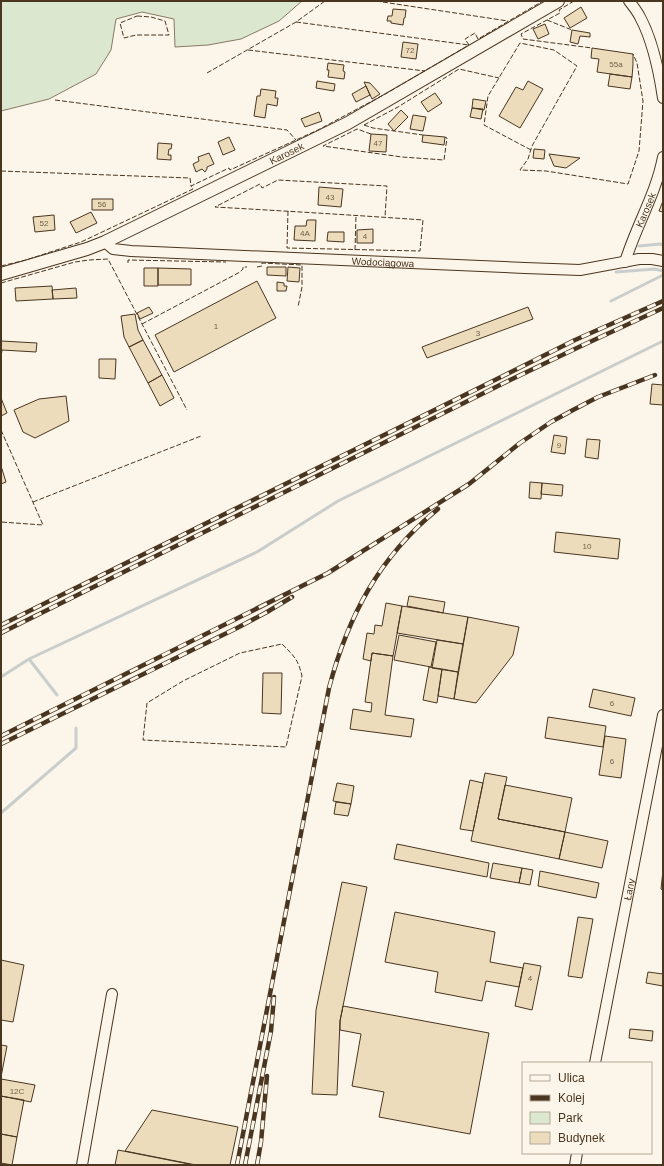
<svg xmlns="http://www.w3.org/2000/svg" width="664" height="1166" font-family="Arial,sans-serif">
<style>
.green{fill:#dce7d0;stroke:#887966}
.lines{fill:none;stroke-linecap:round;stroke-linejoin:round}
.stream{stroke:#c9cecd;stroke-width:3}
.building{fill:#ecdcbc;stroke:#4a3520}
.minor-casing{stroke:#4a3520;stroke-width:12}
.tertiary-casing{stroke:#4a3520;stroke-width:14}
.minor{stroke:#fbf6e9;stroke-width:10}
.tertiary{stroke:#fbf6e9;stroke-width:12}
.rail-casing{stroke:#4a3520;stroke-width:4.5}
.rail{stroke:#fbf6e9;stroke-width:3;stroke-dasharray:9;stroke-linecap:butt}
.fence{stroke:#4a3520;stroke-width:1;stroke-dasharray:5 2;stroke-linecap:butt}
.labels{text-anchor:middle;stroke-width:3;stroke-linejoin:round;paint-order:stroke}
.number-label{font-size:8px;fill:#725f47}
.street-label{font-size:10px;fill:#4a3520;stroke:#fbf6e9}
</style>
<rect width="100%" height="100%" fill="#fbf6e9"/>
<path class="green" d="M1,1H302L279,21L241,39L208,45L175,47L174,19L142,12L116,19L111,50L96,74L49,99L1,111Z"/>
<g class="lines">
<path class="stream" d="M639,246L660,244L663,245
M616,272L655,269L663,271
M611,301L663,275
M29,659L57,695
M1,677L29,659L257,552L338,501L663,341
M1,813L76,748V728"/>
</g>
<path class="building" d="M581,7L587,18L570,28L564,18Z
M393,9L406,10L405,18H404L403,25L391,23V21H387L388,16H392Z
M545,24L549,34L538,39L533,29Z
M572,30L590,33V37L580,36L578,44L570,42Z
M403,42L418,44L416,59L401,57Z
M592,48L633,54V65L632,77L597,72L599,59L591,58Z
M328,63L344,65L343,71L345,72L344,79L328,77L329,70H327Z
M610,74L632,77L630,89L608,86Z
M317,81L335,84L334,91L316,88Z
M528,81L543,89L520,128L499,116L516,87L523,90Z
M364,82L370,83L380,94L372,99Z
M366,86L370,95L356,102L352,94Z
M261,89L276,91L275,98H278L277,106L267,104L265,118L254,116L257,96H260Z
M435,93L442,103L428,112L421,102Z
M473,99L486,101L484,110L472,108Z
M472,108L483,109L481,119L470,117Z
M401,110L408,117L394,131L388,124Z
M319,112L322,121L305,127L301,119Z
M413,115L426,117L423,131L410,129Z
M371,134L387,135L386,152L369,151Z
M423,135L445,137L444,145L422,142Z
M229,137L235,150L223,155L218,142Z
M158,143L172,144L171,149H169L168,155H171V160L157,159Z
M534,149L545,150L544,159L533,158Z
M209,153L214,164L207,167V169L205,172L202,169L196,172L193,164L199,161L198,157Z
M549,154L580,158L566,168L554,166Z
M319,187L343,189L341,207L318,205Z
M92,199H113V210H92Z
M663,201V212L659,211Z
M91,212L97,223L76,233L70,222Z
M54,215L55,230L35,232L33,217Z
M307,220H316L315,241L294,240L295,226H306Z
M373,229V243H357V230Z
M328,232H344V242L327,241Z
M267,267H286V276L267,275Z
M288,267L300,268L299,282L287,281Z
M144,268H158V286H144Z
M158,268L191,269V285H158Z
M257,281L276,318L174,372L155,335Z
M277,282L284,283V286H287L286,291H277Z
M52,286L53,299L16,301L15,288Z
M76,288L77,298L53,299L52,290Z
M149,307L153,313L140,319L137,313Z
M528,307L533,319L427,358L422,347Z
M135,314L138,330L143,340L129,347L124,337L121,316Z
M143,340L162,375L148,383L129,347Z
M1,341L37,343L36,352L2,350L1,357Z
M99,359H116L115,379L99,378Z
M162,375L174,398L160,406L148,383Z
M652,384L663,385V405L650,404Z
M66,396L69,421L35,438L23,432L14,410L39,399Z
M1,398L7,413L1,416Z
M554,435L567,437L565,454L551,452Z
M587,439L600,440L598,459L585,457Z
M1,466L6,482L1,484Z
M530,482L542,483L541,499L529,498Z
M542,483L563,485L562,496L541,494Z
M556,532L620,539L618,559L554,552Z
M409,596L445,602L443,613L407,606Z
M386,603L402,606L393,656L372,653L371,661L363,659L367,633L374,634L375,625L382,626Z
M402,606L468,617L463,644L397,633Z
M468,617L519,627L513,655L476,703L454,699Z
M399,635L436,642L431,667L394,660Z
M437,640L463,644L458,672L432,668Z
M372,653L393,656L385,715L414,719L411,737L350,729L353,709L371,712L372,703L365,702Z
M429,667L442,669L437,703L423,700Z
M442,669L458,672L454,699L438,696Z
M263,673H282L281,714L262,713Z
M593,689L635,698L631,716L589,707Z
M548,717L606,726L603,747L545,738Z
M605,736L626,739L621,778L599,775Z
M485,773L507,777L498,819L565,832L559,859L471,841Z
M470,780L483,783L473,831L460,829Z
M337,783L354,786L351,804L333,801Z
M505,785L572,798L565,832L498,819Z
M336,802L351,804L348,816L334,814Z
M565,832L608,841L602,868L559,859Z
M397,844L489,863L487,877L394,859Z
M493,863L522,868L519,883L490,878Z
M522,868L533,870L530,885L519,883Z
M663,870V890L661,889Z
M540,871L599,883L596,898L538,886Z
M342,882L367,887L340,1021L337,1095L312,1094L316,1010Z
M395,912L495,932L490,962L523,968L519,987L486,981L482,1001L435,992L438,972L385,962Z
M578,917L593,919L582,978L568,976Z
M1,960L24,965L13,1022L1,1020Z
M524,963L541,966L532,1010L515,1006Z
M648,972L663,974V986L646,983Z
M343,1006L489,1033L470,1134L379,1117L384,1092L352,1086L361,1034L340,1030V1021Z
M630,1029L653,1031L652,1041L629,1038Z
M1,1045L7,1046L1,1077Z
M1,1079L35,1085L31,1102L1,1096Z
M1,1096L24,1100L17,1137L1,1134Z
M152,1110L238,1127L230,1165H196L125,1151Z
M1,1134L17,1137L12,1165L1,1163Z
M118,1150L194,1165H115Z"/>
<g class="lines">
<g class="minor-casing">
<g id="minor">
<path d="M629,1C633,6 637,11 640,17C653,41 659,71 663,98"/>
<path id="s1" d="M105,242L113,249L131,251L525,268L580,270L639,259H652L663,261"/>
<path id="s2" d="M625,262C636,226 656,194 663,157"/>
<path id="s3" d="M595,1063L663,715"/>
<path d="M82,1165L112,994"/>
<path d="M575,1165L577,1153"/>
</g>
</g>
<g class="tertiary-casing">
<g id="tertiary">
<path id="s4" d="M1,274L87,249L105,242L348,123L558,1"/>
</g>
</g>
<use href="#minor" class="minor"/>
<use href="#tertiary" class="tertiary"/>
<g class="rail-casing">
<path id="rail" d="M1,625L503,376L575,340L663,301
M1,633L506,382L579,347L663,308
M1,736L328,573L469,484L520,443L551,422L573,410L598,397L655,375
M1,744L237,628L267,612L292,597
M237,1165L329,688C348,616 379,557 438,509
M245,1165L271,1031L274,997
M257,1165L261,1142L267,1076"/>
</g>
<use href="#rail" class="rail"/>
<path class="fence" d="M376,1L508,21
M574,1L559,10L560,13L521,34L523,39L592,48
M137,16L151,17L165,21L169,35H136L124,38L120,23Z
M547,20L572,30
M296,22L469,45
M248,50L425,71
M207,73L296,22L325,1
M55,100L287,130L296,140
M364,125L398,107L459,69L499,78
M364,125L373,128L423,135
M371,134L357,129L323,146L402,157L444,160L447,138L445,137
M531,150L484,125L488,96L520,43L554,50L577,66L532,146L528,159L520,170L546,171L628,184L639,151L643,101L637,63L633,54
M1,171L190,178L191,186
M288,211L287,248L420,251L423,220C353,215 284,211 215,207L260,184L262,188L278,180L387,186L385,217
M355,250L356,215
M128,263V260L226,262
M1,266L26,260L81,242L193,189L191,186L229,168L230,170L318,130L387,93L469,45L465,39L475,33L478,39L543,1
M257,267L262,266V263L302,265V287L298,307
M1,283L75,262L89,260L108,259L187,410
M142,324L240,272L243,269V267H247
M1,430L43,525L1,522
M33,502L201,436
M282,644C294,656 298,659 302,676L286,747L143,740L147,703L183,681L240,653Z"/>
</g>
<g class="labels">
<g class="number-label">
<text x="410" y="53">72</text>
<text x="616" y="67">55a</text>
<text x="378" y="146">47</text>
<text x="330" y="200">43</text>
<text x="102" y="207">56</text>
<text x="44" y="226">52</text>
<text x="305" y="236">4A</text>
<text x="365" y="239">4</text>
<text x="216" y="329">1</text>
<text x="478" y="336">3</text>
<text x="559" y="448">9</text>
<text x="587" y="549">10</text>
<text x="612" y="706">6</text>
<text x="612" y="764">6</text>
<text x="530" y="981">4</text>
<text x="17" y="1094">12C</text>
</g>
<g class="street-label">
<text dy="4" stroke="none"><textPath href="#s4" startOffset="311">Karosek</textPath></text>
<text dy="4" stroke="none"><textPath href="#s2" startOffset="56">Karosek</textPath></text>
<text dy="4" stroke="none"><textPath href="#s1" startOffset="281">Wodociągowa</textPath></text>
<text dy="4" stroke="none"><textPath href="#s3" startOffset="177">Łany</textPath></text>
</g>
</g>
<rect width="664" height="1166" fill="none" stroke="#4a3520" stroke-width="4"/>
<rect x="522" y="1062" width="130" height="92" fill="#fbf6e9" stroke="#b4a999"/>
<rect x="530" y="1075" width="20" height="6" fill="#fbf6e9" stroke="#b4a999"/>
<text x="558" y="1082" font-size="12" fill="#4a3520">Ulica</text>
<rect x="530" y="1095" width="20" height="6" fill="#4a3520" stroke="#b4a999"/>
<text x="558" y="1102" font-size="12" fill="#4a3520">Kolej</text>
<rect x="530" y="1112" width="20" height="12" fill="#dce7d0" stroke="#b4a999"/>
<text x="558" y="1122" font-size="12" fill="#4a3520">Park</text>
<rect x="530" y="1132" width="20" height="12" fill="#ecdcbc" stroke="#b4a999"/>
<text x="558" y="1142" font-size="12" fill="#4a3520">Budynek</text>
</svg>
